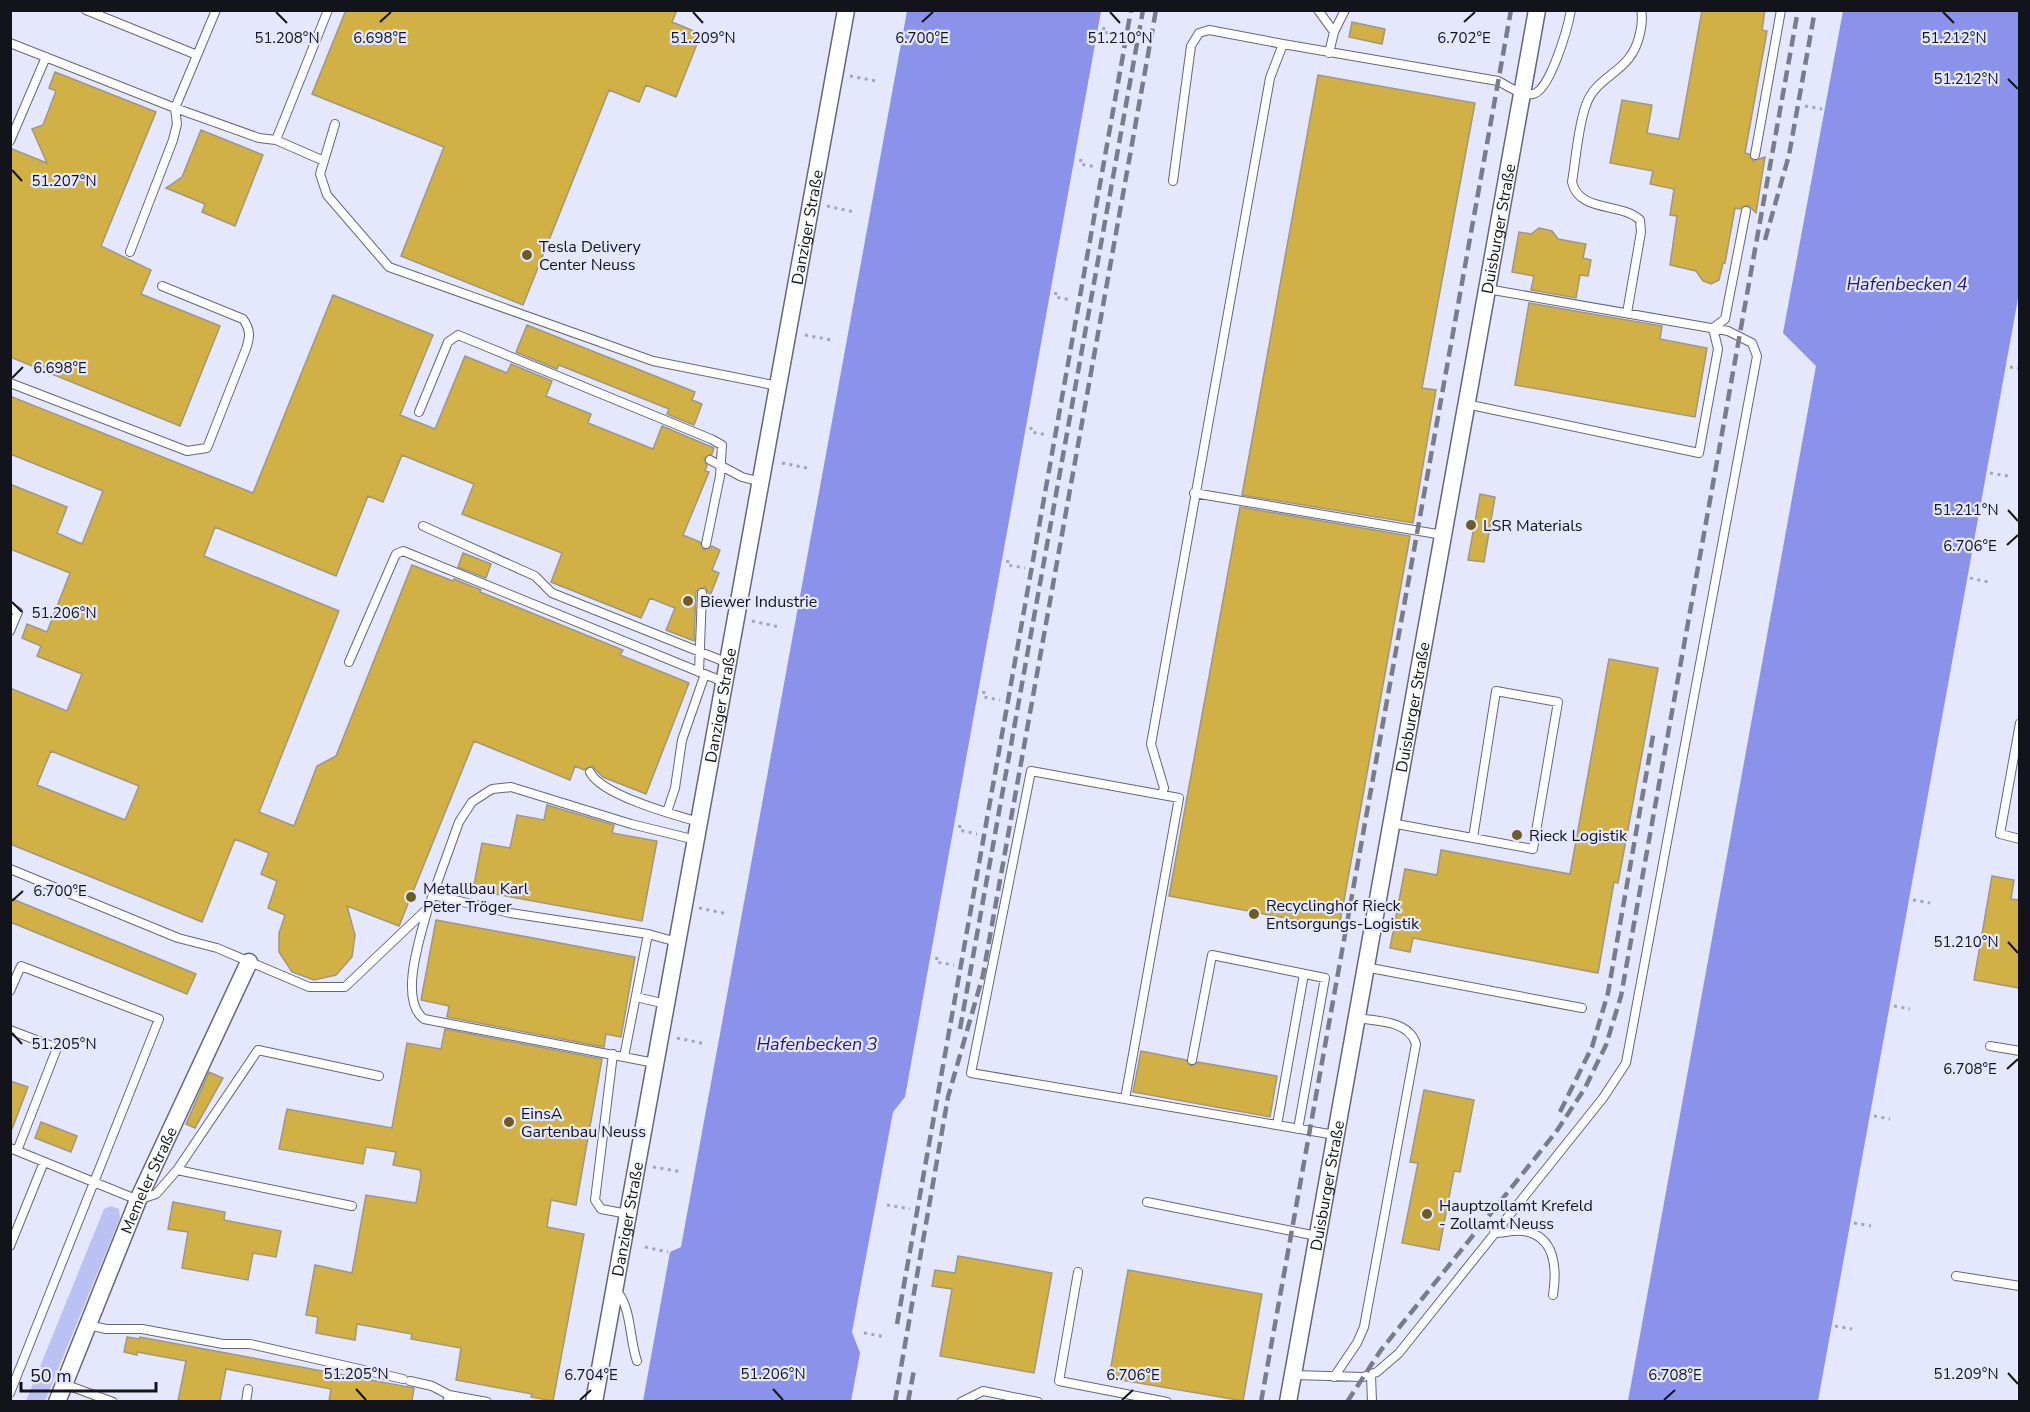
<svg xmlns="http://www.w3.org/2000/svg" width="2030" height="1412" font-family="'Nunito Sans',sans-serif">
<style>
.green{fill:#bbc1f2}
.water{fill:#8b92ea}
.building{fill:#d1b046;stroke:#9e9782;stroke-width:1.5;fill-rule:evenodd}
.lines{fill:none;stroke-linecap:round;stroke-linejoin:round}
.service-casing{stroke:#64677a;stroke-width:10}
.minor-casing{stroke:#64677a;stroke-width:19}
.path{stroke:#a2a4b7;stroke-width:3;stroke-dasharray:3 4.5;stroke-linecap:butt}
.service{stroke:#fff;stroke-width:8}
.minor{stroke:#fff;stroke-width:16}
.rail{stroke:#7a7c8c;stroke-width:4.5;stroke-dasharray:12 6;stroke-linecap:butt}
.ticks{fill:none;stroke:#12131b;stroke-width:2}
.poi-dot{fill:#6c5c2a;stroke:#e4e7fe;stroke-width:2}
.labels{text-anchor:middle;stroke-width:4.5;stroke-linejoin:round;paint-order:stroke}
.street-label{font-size:16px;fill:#12131b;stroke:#e4e7fe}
.poi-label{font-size:16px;fill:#12131b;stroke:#e4e7fe;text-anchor:start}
.water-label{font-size:18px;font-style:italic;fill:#27167d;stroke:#e4e7fe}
.ticks-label{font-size:15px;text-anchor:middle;fill:#12131b;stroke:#e4e7fe;stroke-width:4.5;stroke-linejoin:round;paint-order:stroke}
</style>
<rect width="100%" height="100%" fill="#e4e7fe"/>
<path class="green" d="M111,1206L119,1209L120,1218L45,1401H26L104,1209Z"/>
<path class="water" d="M907,11H1101L905,1097L893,1112L852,1332L860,1353L851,1401H643L670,1252L681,1247Z
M1843,11H2019V293L1818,1401H1628L1816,366L1783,333Z"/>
<path class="building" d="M346,10H677L672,22L701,34L676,97L646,85L639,102L609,90L523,305L401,256L444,147L312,94Z
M1702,10H1765L1762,30L1767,31L1745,153L1749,154L1753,161L1765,157L1756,213L1748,205L1740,209L1735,208L1725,263H1723L1719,280L1711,284L1703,281L1696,271L1670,265L1677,216L1670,215L1674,189L1650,184L1653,171L1610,163L1622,100L1652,105L1647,133L1679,139Z
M1352,22L1385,29L1382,44L1349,37Z
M55,72L156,112L101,246L151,270L141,294L220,326L180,426L10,357V148L47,163L32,129L43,125L56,91L49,88Z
M1318,75L1475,103L1422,388L1436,390L1413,523L1242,495Z
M201,130L263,155L235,226L202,212L205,204L166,188L182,177Z
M1539,228L1552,231L1558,239L1586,244L1583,258L1591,260L1588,276L1580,275L1576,298L1531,290L1534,276L1512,272L1519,232L1531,234Z
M333,295L433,335L400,415L435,429L465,356L507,373L511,364L552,381L546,396L591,414L588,423L653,449L662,426L714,448L712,454L704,458L707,466L705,471L709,472L683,535L700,542L704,550L712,546L720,550L712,570L719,573L710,596L705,587L696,591L694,641L666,630L675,608L650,598L641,618L551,582L562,553L462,514L474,484L402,455L383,502L368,496L336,576L215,527L204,556L339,611L259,812L294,826L317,766L336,756L412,565L453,581L454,579L481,590L480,592L623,650L620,655L689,683L646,794L603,777L592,766L584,770L575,766L570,780L474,741L399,926L347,906L355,935L352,957L336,975L314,980L292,972L279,952V933L285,915L268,908L277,881L261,874L269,853L235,839L202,922L10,844V688L67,711L82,674L37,656L41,646L22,638L27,624L47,632L70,573L10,549V484L67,507L57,533L82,544L103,491L10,454V396L253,493ZM51,751L139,786L125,820L37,785Z
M1529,303L1662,326L1660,339L1707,348L1695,417L1515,385Z
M527,325L695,392L692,400L702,404L694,425L667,414L669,409L559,365L557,369L516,352Z
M1480,494L1495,497L1484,562L1468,560Z
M1240,507L1410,536L1339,928L1169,896Z
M463,553L491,564L486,578L458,567Z
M1609,659L1658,668L1618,883L1614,882L1598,973L1413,938L1410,952L1390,948L1405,869L1437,875L1441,850L1570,874Z
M547,805L614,825L612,833L657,841L642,921L473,890L482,843L510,848L517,815L544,820Z
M1992,876L2014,880L2011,899L2019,900V988L1974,980Z
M10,898L196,974L187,994L10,922Z
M436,920L635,957L621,1037L606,1034L604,1047L447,1017L449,1006L421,1000Z
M445,1029L602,1059L576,1205L551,1200L547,1227L584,1234L553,1401L531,1397L532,1394L456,1380L461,1348L411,1339L412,1334L357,1324L355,1340L316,1333L318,1317L306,1315L315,1265L352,1273L366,1195L416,1203L421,1176L420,1170L393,1165L396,1152L366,1147L363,1164L279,1149L287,1109L392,1128L407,1043L441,1049Z
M1141,1051L1186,1060L1191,1066L1198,1062L1277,1076L1270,1117L1133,1092Z
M209,1072L223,1078L195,1128L186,1124Z
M10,1081L28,1087L12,1129H10Z
M1424,1090L1474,1100L1460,1172L1454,1171L1439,1250L1402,1243L1418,1163L1410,1162Z
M41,1122L77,1136L71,1152L35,1138Z
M173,1202L225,1212L224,1220L281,1231L276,1257L253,1253L248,1280L182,1268L188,1232L168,1229Z
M958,1256L1052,1273L1034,1373L940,1356L952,1289L932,1286L935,1270L955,1273Z
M1128,1270L1262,1294L1243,1401L1109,1378Z
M127,1337L139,1339L140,1337L414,1388L412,1401H329L331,1389L226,1369L220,1401H178L186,1361L137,1352V1355L124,1352Z"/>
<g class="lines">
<g class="service-casing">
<path id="service" d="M86,10L197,55
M1318,10L1334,32
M10,43L175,108L259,138L276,140L328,10
M1329,53L1334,32L1345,10
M335,124L320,174L327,195L389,267L653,361L778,386
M276,140L324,161
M10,141L46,57
M1755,155L1781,10
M1173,181L1191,46L1199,33L1209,30L1283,44
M130,252L173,140L177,124L175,108L216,10
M1627,313L1641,232L1640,220C1621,202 1579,213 1572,182C1576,159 1578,126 1586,105C1597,73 1632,74 1640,33C1642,25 1643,19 1641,10
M10,383L187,451L207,448L246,349C250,337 251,330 243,319L162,286
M1466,404L1699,453L1718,349L1713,328L1725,319L1746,211
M419,412L448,342L458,335L711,439L722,445L720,476L706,544
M710,460L742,477L761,482
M1194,493L1443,535
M423,526L535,576L552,593L728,663
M10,607L18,612L10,631
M349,662L396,554L403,551L724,682
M699,672L702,593
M2020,723L2000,834L2020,839
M590,772C601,795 674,815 699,822
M1162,794L1164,788L1151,744L1270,78L1283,44L1498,81C1508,86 1521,96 1533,94C1550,91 1568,27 1571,10
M667,812L675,788L682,740L705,674
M1391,823L1533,849L1558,702L1496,691L1473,838
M10,869L178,938L217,948L309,987H345L428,908L459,822L472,802L492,789L511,787L631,824L696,840
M433,895L510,913L648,934L677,942
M428,908C421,935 398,1000 424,1019L655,1063
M1365,967L1582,1008
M10,991L21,966L159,1019L10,1393
M636,997L666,1004
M10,1030L57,1048L17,1151
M1990,1046L2020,1051
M613,1054L595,1200L601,1209L628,1214
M624,1057L648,934
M1192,1060L1212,955L1325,978L1298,1129
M1125,1099L971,1073L1031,771L1179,798L1125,1099L1335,1135
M1277,1125L1304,974
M10,1148L138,1200L156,1194L177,1170L258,1050L379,1076
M177,1170L352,1206
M1147,1202L1317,1236
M1494,1233C1503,1233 1514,1230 1523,1231C1556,1236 1557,1269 1553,1295
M10,1246L44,1162
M1078,1272L1059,1381L1167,1402
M1956,1276L2020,1286
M615,1289C632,1306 629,1339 637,1361
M88,1325L106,1329H142L223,1344H250L403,1379
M1293,1375L1363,1377L1377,1372L1399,1353L1603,1098L1626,1063L1757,356L1752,343L1728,331L1487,289
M1371,1375L1372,1402
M1334,1377L1357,1343L1364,1327L1416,1044C1409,1020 1375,1021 1356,1018
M410,1381L432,1386L449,1395L447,1402
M64,1384L113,1402
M449,1395L487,1402
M246,1402L248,1389
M961,1402L983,1391L1038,1402"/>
</g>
<g class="minor-casing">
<g id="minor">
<path id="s1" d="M57,1402L138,1200L249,962"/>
<path id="s2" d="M594,1402L846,10"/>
<path id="s3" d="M1288,1402L1537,10"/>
</g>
</g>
<path class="path" d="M1104,27L1103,32L1120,35
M850,76L876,81
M1805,106L1822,109
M1081,159L1080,164L1097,167
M827,206L854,212
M1056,292L1055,297L1072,300
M805,335L831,340
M2010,367L2020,369
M1031,427V432L1048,435
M782,463L807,468
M1990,473L2008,476
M1008,560L1007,565L1025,568
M1970,578L1988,582
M752,621L779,627
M984,691L983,697L1000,700
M960,825L959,830L977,834
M1913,900L1930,903
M699,908L728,914
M937,957L936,962L954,965
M1894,1006L1910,1009
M677,1038L706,1044
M1874,1116L1890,1119
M653,1167L682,1172
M887,1205L910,1209
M1854,1223L1871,1226
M645,1247L668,1252
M1835,1326L1852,1329
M864,1333L886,1337"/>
<use href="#service" class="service"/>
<use href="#minor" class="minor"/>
<path class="rail" d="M1765,240L1789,155L1815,10
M960,1029L1143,10
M1560,1112L1592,1047L1608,993L1654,730
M897,1324L1131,10
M895,1402L948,1097L983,975L1156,10
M908,1402L914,1370
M1261,1402L1511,10
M1347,1402L1381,1350L1556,1132L1585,1088L1606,1045L1621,996L1798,10"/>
</g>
<path class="ticks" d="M276,12L287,23M693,12L703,23M1110,12L1120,23M1943,12L1954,23M380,22L391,12M922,22L933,12M1464,22L1475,12M2008,79L2018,89M12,170L22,181M12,378L23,367M2008,510L2018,521M2007,545L2018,535M12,602L22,612M12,901L23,891M2008,942L2018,953M12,1033L22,1044M2007,1069L2018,1059M2008,1373L2018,1384M356,1389L366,1400M773,1389L783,1400M580,1400L591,1390M1122,1400L1133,1390M1664,1400L1675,1390"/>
<g class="poi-dot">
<circle cx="527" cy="255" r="6"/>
<circle cx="1471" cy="525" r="6"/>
<circle cx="688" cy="601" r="6"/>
<circle cx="1517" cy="835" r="6"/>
<circle cx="411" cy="897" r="6"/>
<circle cx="1254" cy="914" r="6"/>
<circle cx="509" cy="1122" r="6"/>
<circle cx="1427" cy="1214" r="6"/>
</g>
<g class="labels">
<g class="street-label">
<text dy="6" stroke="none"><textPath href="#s2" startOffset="1194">Danziger Straße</textPath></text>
<text dy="6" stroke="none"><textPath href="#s3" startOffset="1192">Duisburger Straße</textPath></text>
<text dy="6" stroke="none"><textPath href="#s2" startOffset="708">Danziger Straße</textPath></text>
<text dy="6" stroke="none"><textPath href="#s3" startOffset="706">Duisburger Straße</textPath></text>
<text dy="6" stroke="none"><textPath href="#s1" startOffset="240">Memeler Straße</textPath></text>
<text dy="6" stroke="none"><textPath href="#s3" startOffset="220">Duisburger Straße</textPath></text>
<text dy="6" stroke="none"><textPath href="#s2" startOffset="186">Danziger Straße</textPath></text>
</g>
<g class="poi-label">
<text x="539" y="252">Tesla Delivery<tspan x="539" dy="18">Center Neuss</tspan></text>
<text x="1483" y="531">LSR Materials</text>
<text x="700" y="607">Biewer Industrie</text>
<text x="1529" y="841">Rieck Logistik</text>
<text x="423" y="894">Metallbau Karl<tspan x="423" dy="18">Peter Tröger</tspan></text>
<text x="1266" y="911">Recyclinghof Rieck<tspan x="1266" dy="18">Entsorgungs-Logistik</tspan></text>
<text x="521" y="1119">EinsA<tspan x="521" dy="18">Gartenbau Neuss</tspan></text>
<text x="1439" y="1211">Hauptzollamt Krefeld<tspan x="1439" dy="18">- Zollamt Neuss</tspan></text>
</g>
<g class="water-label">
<text x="1907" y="290">Hafenbecken 4</text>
<text x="817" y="1050">Hafenbecken 3</text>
</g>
</g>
<g class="ticks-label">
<text x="380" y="43">6.698°E</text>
<text x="922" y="43">6.700°E</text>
<text x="1464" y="43">6.702°E</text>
<text x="287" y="43">51.208°N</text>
<text x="703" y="43">51.209°N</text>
<text x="1120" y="43">51.210°N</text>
<text x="1954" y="43">51.212°N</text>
<text x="1966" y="84">51.212°N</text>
<text x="64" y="186">51.207°N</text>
<text x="60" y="373">6.698°E</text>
<text x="1966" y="515">51.211°N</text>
<text x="1970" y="551">6.706°E</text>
<text x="64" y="618">51.206°N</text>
<text x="60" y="896">6.700°E</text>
<text x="1966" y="947">51.210°N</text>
<text x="64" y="1049">51.205°N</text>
<text x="1970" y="1074">6.708°E</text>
<text x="1966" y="1379">51.209°N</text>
<text x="356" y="1379">51.205°N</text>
<text x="773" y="1379">51.206°N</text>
<text x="591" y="1380">6.704°E</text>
<text x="1133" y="1380">6.706°E</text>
<text x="1675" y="1380">6.708°E</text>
</g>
<rect width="2030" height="1412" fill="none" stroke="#12131b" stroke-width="24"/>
<path d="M21 1382v9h135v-9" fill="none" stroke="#12131b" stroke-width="3"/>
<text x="30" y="1382" font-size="18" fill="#12131b" stroke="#e4e7fe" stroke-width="4.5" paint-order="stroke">50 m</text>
</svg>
